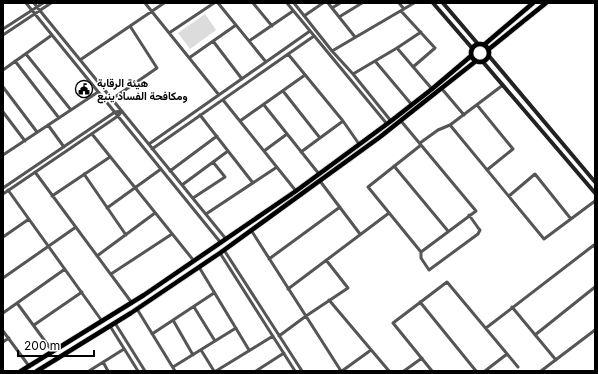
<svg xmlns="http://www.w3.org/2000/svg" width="598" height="374" font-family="Inter,Vazirmatn,sans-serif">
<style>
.green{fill:#dcdcdc}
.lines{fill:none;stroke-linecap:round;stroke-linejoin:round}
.primary-casing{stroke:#dbdbdb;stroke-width:6}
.street{stroke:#555;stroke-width:3}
.secondary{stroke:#222;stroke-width:4}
.primary{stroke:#000;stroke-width:4.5}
.labels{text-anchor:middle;stroke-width:3;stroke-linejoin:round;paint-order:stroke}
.poi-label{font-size:11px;font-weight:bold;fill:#000;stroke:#fff;text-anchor:start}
</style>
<rect width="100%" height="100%" fill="#fff"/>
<path class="green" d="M205,14L216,30L190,49L178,33Z"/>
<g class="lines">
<g class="primary-casing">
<path id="primary" d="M471 53a9 9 0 1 1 18 0a9 9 0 1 1-18 0Z
M485,44L533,3
M489,49L546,3
M21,371L144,295L296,191L391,121L432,89L471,56
M37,371L131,313L220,253L380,137L424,102L476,61"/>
</g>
<path class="street" d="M26,3L221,243
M34,3L37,7L43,3
M145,3L219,95
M218,3L266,62
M253,3L272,26
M287,3L387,124
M294,3L332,51L353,74L391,121
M328,3L355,37
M399,3L404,9
M332,8L340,3
M401,11L435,48L413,67
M304,16L323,3
M339,17L362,3
M3,29L37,7L226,239
M169,33L214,3
M3,35L51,3
M213,41L242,79
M249,41L293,11
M397,48L432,89
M332,51L414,3
M26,54L71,110
M288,54L343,121L359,144
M189,58L236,25
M80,60L164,3
M15,61L59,118
M375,61L412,105
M3,70L52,35
M353,74L397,48L421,32
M3,87L37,132
M442,89L464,115
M283,91L320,138
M112,99L157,68L130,26
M223,100L296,191
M264,105L319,174
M477,105L513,149L487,170
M3,112L25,141
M200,115L253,183
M240,121L305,75
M401,121L476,211L421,252L368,187L421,145
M48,125L64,147
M450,125L544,239L595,201
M92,134L194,261
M420,143L438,130L450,125L503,85
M149,144L310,31
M152,149L314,36
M264,151L287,134
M301,152L343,121
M3,155L98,92
M394,166L448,231
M170,171L217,136
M35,172L132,303
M84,174L126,235
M320,181L360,234
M182,185L228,151
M3,188L115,112L122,111
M8,190L102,321
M3,194L118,116L122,111
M52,196L110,157
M509,196L535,174L571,219
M193,198L225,177L213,162
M107,208L161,169
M206,214L277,167
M251,230L341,371
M3,237L29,219
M224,250L302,371
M421,252V258L429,270L478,234L480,230L479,229L469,215
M220,253L295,371
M97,256L155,213
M269,259L340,207
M199,267L249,350
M111,274L172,234
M3,278L76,227
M288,289L389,213
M329,300L389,371
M420,302L476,371
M17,303L53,352
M194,307L215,341
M512,307L556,360
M137,309L175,371
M3,313L65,269
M173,320L193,355
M115,323L145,371
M34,325L82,292
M110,326L138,371
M486,328L594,245L595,247
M3,331L29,366
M152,334L214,293
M535,335L595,287
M279,336L306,316L348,288L326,260
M3,342L9,338
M201,350L214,371
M103,362L108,371
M173,367L236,328
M89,371L124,349
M216,371L273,336
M256,371L284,353
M342,371L371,350
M404,371L422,358
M432,371L393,323L447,282L518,367
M485,371L507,354
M541,371L595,330"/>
<path class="secondary" d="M433,3L472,48
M443,3L478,44
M489,56L595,182
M483,62L595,193"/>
<use href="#primary" class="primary"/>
</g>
<defs>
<g id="civic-ring" transform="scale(0.9)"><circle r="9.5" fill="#fff" stroke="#000" stroke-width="1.5"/><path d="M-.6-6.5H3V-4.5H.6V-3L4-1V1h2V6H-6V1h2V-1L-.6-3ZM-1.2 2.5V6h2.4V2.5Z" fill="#000"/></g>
</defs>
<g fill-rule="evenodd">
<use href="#civic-ring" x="84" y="89"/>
</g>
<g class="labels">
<g class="poi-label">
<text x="97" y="87">هيئة الرقابة<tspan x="97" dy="13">ومكافحة الفساد ينبع</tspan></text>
</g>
</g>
<rect width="598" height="374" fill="none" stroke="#000000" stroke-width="8"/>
<path d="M18 350v6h76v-6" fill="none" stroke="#000000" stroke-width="2"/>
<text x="24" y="350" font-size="12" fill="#000000" stroke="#ffffff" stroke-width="3" paint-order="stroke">200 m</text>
</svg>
